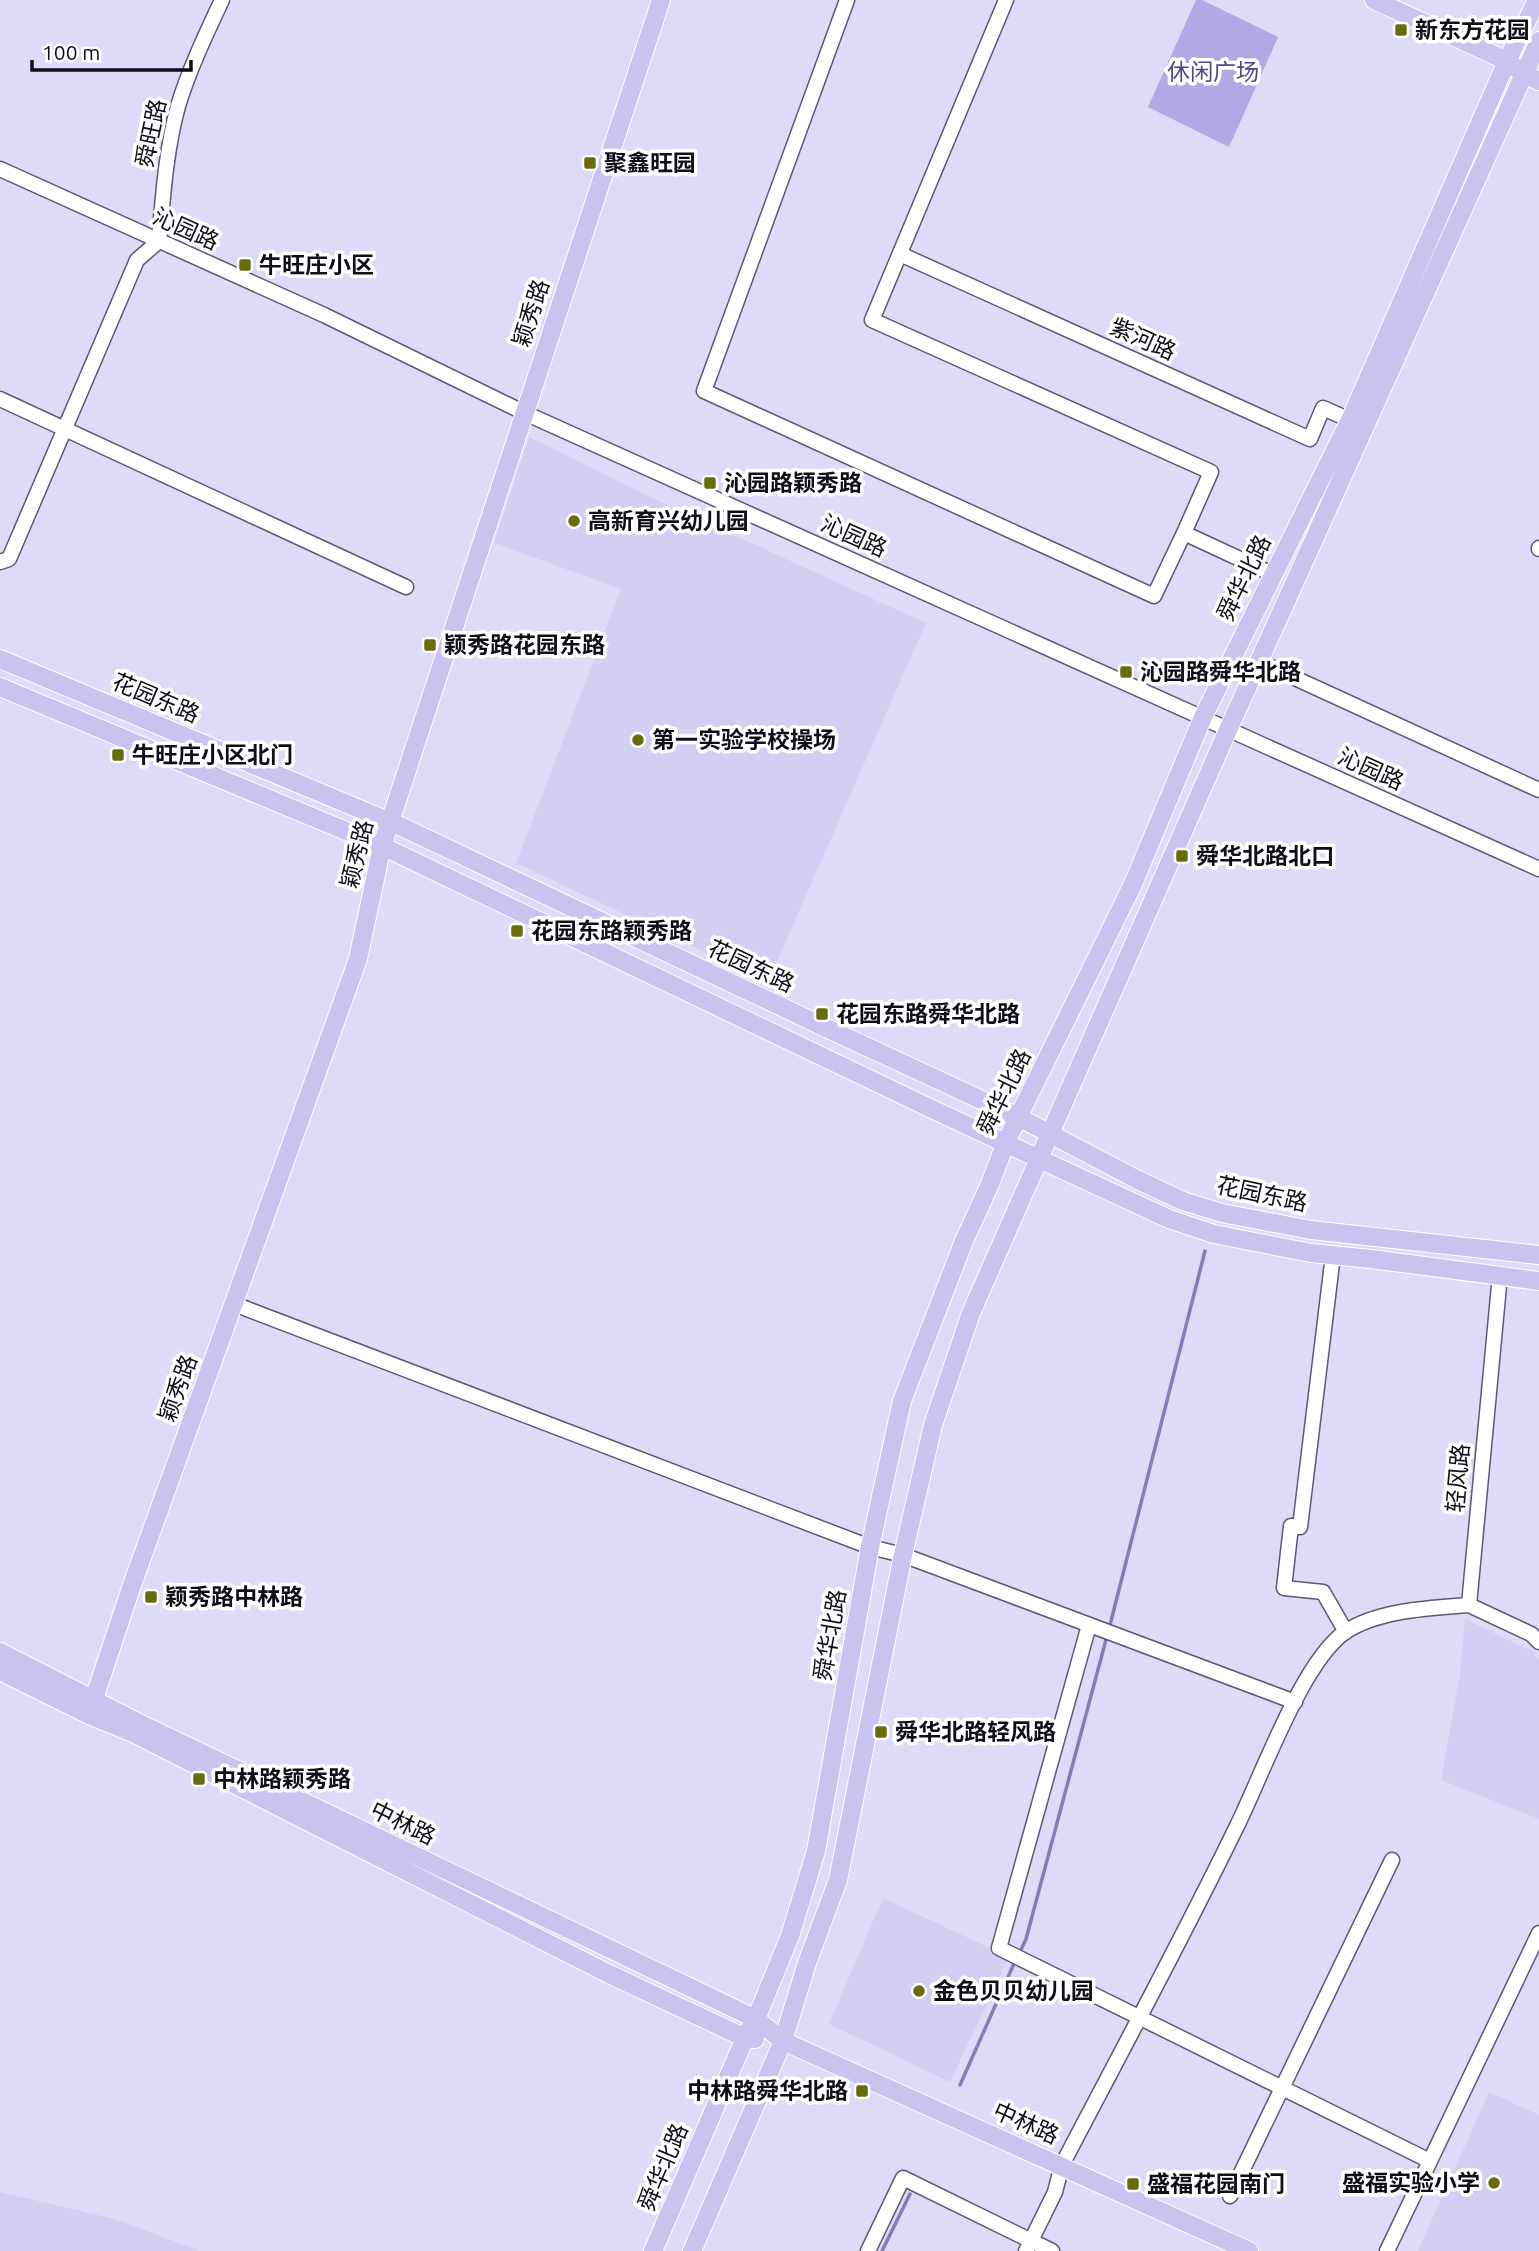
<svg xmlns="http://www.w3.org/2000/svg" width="1539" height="2251" font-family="Ubuntu,'Noto Sans SC',sans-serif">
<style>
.built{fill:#d3cff2}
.green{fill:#b1a8e4}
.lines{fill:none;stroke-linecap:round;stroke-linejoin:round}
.stream{stroke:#867db8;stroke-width:3.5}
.minor-casing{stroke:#5c5972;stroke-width:17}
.major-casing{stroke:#fff;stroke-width:20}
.minor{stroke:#fff;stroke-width:14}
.major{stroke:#cac3ef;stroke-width:18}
.poi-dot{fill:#696b0c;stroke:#fff;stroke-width:2.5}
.labels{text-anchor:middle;stroke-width:7;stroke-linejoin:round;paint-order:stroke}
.poi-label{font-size:23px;font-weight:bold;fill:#0f0d17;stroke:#fff;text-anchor:start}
.park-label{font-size:23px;fill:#54438d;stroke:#fff}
.street-label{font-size:23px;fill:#0f0d17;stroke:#fff}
</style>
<rect width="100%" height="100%" fill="#dedbf8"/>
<path class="built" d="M529,437L655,499L926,623L768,982L516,863L621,589L494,543Z
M1465,1619L1532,1651L1539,1660V1819L1441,1780L1460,1674Z
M883,1898L1009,1957L950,2082L829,2024Z
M1489,2092L1539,2115V2251H1418Z
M0,2192L115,2219L200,2251H0Z"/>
<path class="green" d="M1196,0H1202L1278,37L1229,147L1148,107Z"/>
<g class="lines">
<path class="stream" d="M1109,1629L1205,1251
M1020,1952L1026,1939L1107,1636
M960,2085L1016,1959
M882,2251L910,2194"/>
<g class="minor-casing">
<path id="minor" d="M847,0L704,391L1154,596L1184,533
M1006,0L872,320L1211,472L1184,533L1272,574
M0,169L324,315L527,414L1539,869
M159,241C163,196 166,150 178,106C189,70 206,34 222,0
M900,254L1310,439L1323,408L1350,420
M0,399L406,587
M1539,548V549
M0,562L9,559L137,260L159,241
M1260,662L1539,790
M1333,1255L1300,1527L1291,1526L1284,1588L1323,1592L1346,1632
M1500,1275L1469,1605L1531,1634L1539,1642
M234,1304L870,1547L903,1555L1295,1702
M1089,1625L999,1948L1430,2161
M1230,2196L1392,1860
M868,2251L903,2178L1052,2251
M1026,2251L1055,2192L1062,2165C1120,2054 1180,1943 1235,1830C1261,1779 1301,1663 1345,1632C1378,1610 1430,1608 1469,1605
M1387,2251L1539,1933"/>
</g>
<g class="major-casing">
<path id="major" d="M1374,0L1507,61L1524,74L1539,81
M0,659L400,826L822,1026L1018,1117L1138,1180L1183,1201L1222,1213L1311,1230L1539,1255
M0,687L382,846L936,1111L1169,1219L1214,1234L1311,1253L1371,1259L1539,1281
M0,1652L137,1722L756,2019L783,2041L1249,2251
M0,1671L91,1716L133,1733L609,1974L745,2038L755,2039
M91,1716L94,1699L132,1585L358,959L382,846L661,0
M653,2251L745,2038L756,2019L790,1936L816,1851L870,1547L902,1401L964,1241L990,1184L1006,1142L1133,884L1203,717L1350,420L1507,61L1537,0
M692,2251L783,2041L807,1963L838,1880L903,1555L933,1425L971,1313L1228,730L1539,41"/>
</g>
<use href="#minor" class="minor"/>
<use href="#major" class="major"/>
</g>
<g class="poi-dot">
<rect x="1394" y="23" width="14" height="14" rx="3.5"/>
<rect x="583" y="156" width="14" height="14" rx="3.5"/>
<rect x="238" y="258" width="14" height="14" rx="3.5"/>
<rect x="703" y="476" width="14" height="14" rx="3.5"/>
<circle cx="574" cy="521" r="7"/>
<rect x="423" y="638" width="14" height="14" rx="3.5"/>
<rect x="1119" y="665" width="14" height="14" rx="3.5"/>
<circle cx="638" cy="740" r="7"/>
<rect x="111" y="748" width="14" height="14" rx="3.5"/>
<rect x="1175" y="849" width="14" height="14" rx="3.5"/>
<rect x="510" y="924" width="14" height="14" rx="3.5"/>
<rect x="815" y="1007" width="14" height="14" rx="3.5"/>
<rect x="144" y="1590" width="14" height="14" rx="3.5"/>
<rect x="874" y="1725" width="14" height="14" rx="3.5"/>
<rect x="192" y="1772" width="14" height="14" rx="3.5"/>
<circle cx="919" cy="1991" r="7"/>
<rect x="855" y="2084" width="14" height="14" rx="3.5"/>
<circle cx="1494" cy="2183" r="7"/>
<rect x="1126" y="2177" width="14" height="14" rx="3.5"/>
</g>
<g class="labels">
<g class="poi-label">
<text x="1415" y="38">新东方花园</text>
<text x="604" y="171">聚鑫旺园</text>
<text x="259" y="273">牛旺庄小区</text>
<text x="724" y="491">沁园路颖秀路</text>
<text x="588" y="529">高新育兴幼儿园</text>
<text x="444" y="653">颖秀路花园东路</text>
<text x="1140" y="680">沁园路舜华北路</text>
<text x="652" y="748">第一实验学校操场</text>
<text x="132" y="763">牛旺庄小区北门</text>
<text x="1196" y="864">舜华北路北口</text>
<text x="531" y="939">花园东路颖秀路</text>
<text x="836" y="1022">花园东路舜华北路</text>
<text x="165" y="1605">颖秀路中林路</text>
<text x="895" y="1740">舜华北路轻风路</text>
<text x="213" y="1787">中林路颖秀路</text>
<text x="933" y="1999">金色贝贝幼儿园</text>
<text x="848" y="2099" text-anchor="end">中林路舜华北路</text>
<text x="1480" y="2191" text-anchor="end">盛福实验小学</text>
<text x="1147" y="2192">盛福花园南门</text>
</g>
<g class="park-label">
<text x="1213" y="80">休闲广场</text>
</g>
<g class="street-label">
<text transform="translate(151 133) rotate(-78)" y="8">舜旺路</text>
<text transform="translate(186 229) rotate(24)" y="8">沁园路</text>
<text transform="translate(531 313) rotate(-72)" y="8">颖秀路</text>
<text transform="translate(1143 339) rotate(24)" y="8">紫河路</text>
<text transform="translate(854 536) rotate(24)" y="8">沁园路</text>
<text transform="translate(1244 578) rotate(-64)" y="8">舜华北路</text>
<text transform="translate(156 698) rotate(23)" y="8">花园东路</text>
<text transform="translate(1371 769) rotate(24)" y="8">沁园路</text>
<text transform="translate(357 854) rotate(-76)" y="8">颖秀路</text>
<text transform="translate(751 966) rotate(25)" y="8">花园东路</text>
<text transform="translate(1004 1092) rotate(-64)" y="8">舜华北路</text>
<text transform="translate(1262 1194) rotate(12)" y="8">花园东路</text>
<text transform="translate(178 1388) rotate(-70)" y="8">颖秀路</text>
<text transform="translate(1458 1478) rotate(-85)" y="8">轻风路</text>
<text transform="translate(830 1635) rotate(-80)" y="8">舜华北路</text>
<text transform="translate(403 1823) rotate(26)" y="8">中林路</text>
<text transform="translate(1026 2123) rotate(24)" y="8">中林路</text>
<text transform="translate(663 2167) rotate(-67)" y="8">舜华北路</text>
</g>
</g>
<path d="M32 60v10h159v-10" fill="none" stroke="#0f0d17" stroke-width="3.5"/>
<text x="42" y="60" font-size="21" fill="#0f0d17" stroke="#ffffff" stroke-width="5" paint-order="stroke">100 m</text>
</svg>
